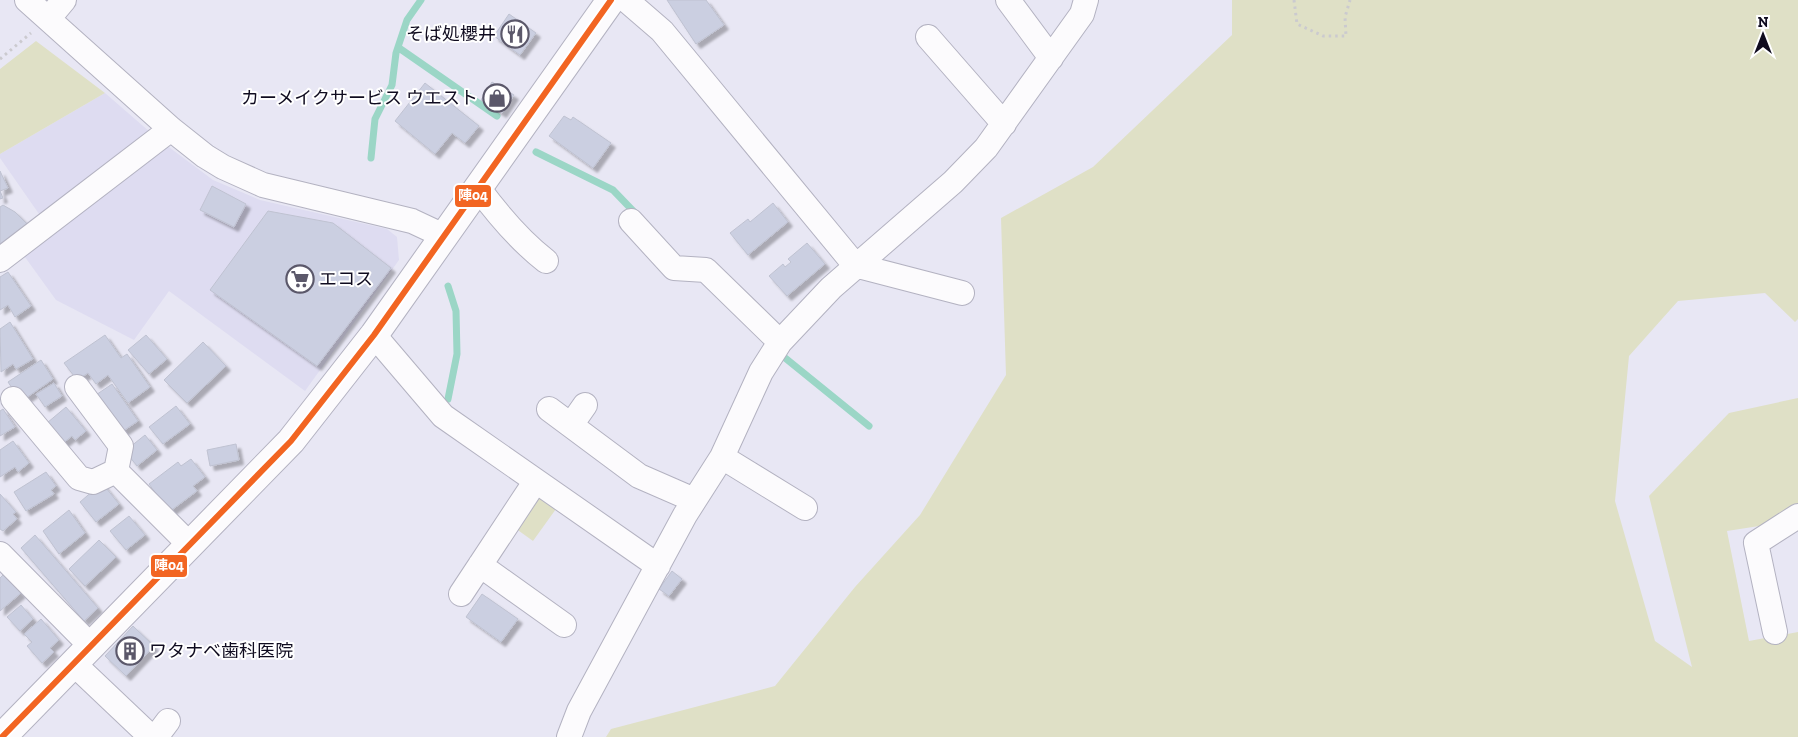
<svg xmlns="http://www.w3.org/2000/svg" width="1798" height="737" font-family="'Zilla Slab','Noto Sans JP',serif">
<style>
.built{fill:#dedcf1}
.green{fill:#dfe0c6}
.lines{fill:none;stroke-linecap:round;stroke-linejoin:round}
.stream{stroke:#9bd6c6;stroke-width:7}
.building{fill:#cbcfe1;stroke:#bfc2d1;filter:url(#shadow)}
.minor-casing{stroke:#b3b2c1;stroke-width:26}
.major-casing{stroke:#b3b2c1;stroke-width:30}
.path{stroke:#cbcacf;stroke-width:3;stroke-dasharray:2.5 4;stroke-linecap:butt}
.minor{stroke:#fcfbfd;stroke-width:24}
.major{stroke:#fcfbfd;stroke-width:28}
.bus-1-casing{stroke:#fff;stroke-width:10}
.bus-1{stroke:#f26522;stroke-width:6}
.labels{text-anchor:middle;stroke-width:4;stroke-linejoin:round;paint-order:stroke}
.poi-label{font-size:18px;fill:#0f0b1f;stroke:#fff;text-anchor:end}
.line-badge{stroke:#fff;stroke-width:2}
.badge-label{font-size:14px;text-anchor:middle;font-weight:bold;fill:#fff}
</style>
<defs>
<filter id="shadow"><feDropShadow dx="4.5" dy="4.5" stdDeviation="1" flood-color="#0004"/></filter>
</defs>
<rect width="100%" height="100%" fill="#e8e7f4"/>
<path class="built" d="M105,93L158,139L213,180L260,200L387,229L397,237L399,260L305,391L169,291L134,340L56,300L17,246L46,224L0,158V154Z"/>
<path class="green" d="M1232,0H1798V319L1795,322L1765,293L1678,301L1629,356L1615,501L1655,641L1692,667L1649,496L1729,413L1798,398V516L1772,524L1727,531L1749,641L1798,632V737H606L611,729L775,686L855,587L920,515L1006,375L1001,218L1093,167L1232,35Z
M36,41L105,93L0,154V69Z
M530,489L561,502L533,541L508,523Z"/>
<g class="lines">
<path class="stream" d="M399,48L497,116
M536,152L613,190L638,216
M371,158L375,119L392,85L396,53L407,20L421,0
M448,286L456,311L457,354L448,399
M779,353L869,426"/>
</g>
<path class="building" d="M667,0H706L724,25L696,44Z
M509,14L536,33L520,55L494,36Z
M492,82L514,95L502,113L481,100Z
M425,83L479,126L465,143L452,133L435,154L395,121Z
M564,116L571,120L573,117L611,143L593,168L549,136Z
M0,171L8,188L0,191L3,198L0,199Z
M212,186L246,204L234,227L200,210Z
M773,203L788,222L748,255L730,233L748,219L750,222Z
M3,205L15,212L27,224L0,246V207Z
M268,211L333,223L391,268L317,366L210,290Z
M807,243L825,264L787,296L769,276L783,264L785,267L791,262L788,259Z
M8,272L31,306L15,317L8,305L0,310V277Z
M10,322L33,359L16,369L13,364L1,372L0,329Z
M105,335L121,358L127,354L150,387L128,403L108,375L96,384L88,373L77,380L64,363Z
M146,335L167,359L149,374L128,350Z
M203,342L226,366L187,403L164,380Z
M41,360L53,379L26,398L21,391L16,394L8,382Z
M54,383L62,396L45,407L36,394Z
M112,384L138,421L123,431L90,399Z
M176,406L190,424L163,444L149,427Z
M66,407L86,431L75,440L72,436L58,447L41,428Z
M3,409L15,427L0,436V411Z
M145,435L157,450L137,466L125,451Z
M13,441L29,463L18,472L15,467L0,477V450Z
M236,444L239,460L210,466L207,450Z
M191,459L205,477L193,486L197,491L169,512L149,484L178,462L181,466Z
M46,472L56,486L51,490L54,494L26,511L14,492Z
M102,483L119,504L96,522L80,502Z
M0,494L16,512L13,514L17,519L3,531L0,529Z
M69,510L85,533L59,554L43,531Z
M129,516L145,535L126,550L110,531Z
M35,535L98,608L84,621L21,548Z
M99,540L116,557L85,586L69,569Z
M672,571L682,579L669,596L659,589Z
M4,574L21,593L0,611V578Z
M482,594L518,619L501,642L466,617Z
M21,605L33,619L20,631L7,617Z
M41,619L59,640L50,648L54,652L42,663L27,646L32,642L24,634Z
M133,626L154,646L126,676L105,656Z"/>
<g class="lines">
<g class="minor-casing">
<path id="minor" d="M27,0L171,129L205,156L223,167L263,185L412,221L444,236
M626,0L662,31L850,259L858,266L962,293
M1008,0L1051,58
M49,18L64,0
M928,37L1004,124
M479,189C499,216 519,240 546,261
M631,221L674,268L706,270L780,342
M0,260L171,129
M374,335L443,416L658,566
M13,399L79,478L93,482L116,471L121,446L77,387
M549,409L639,476L694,500
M571,425L585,405
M722,457L805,508
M116,471L189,544
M0,554L90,645
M480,565L564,625
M461,594L535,482
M1775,632L1756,543L1798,516
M73,663L151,737
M156,737L168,721
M569,737L579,711L685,515L722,457L761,372L780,342L831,288L953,182L986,148L1082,14L1086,0"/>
</g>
<g class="major-casing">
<path id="major" d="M2,737L291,441L374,335L611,0"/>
</g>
<path class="path" d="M1294,0L1297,24L1323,36H1346L1345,17L1350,0
M0,59L31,33"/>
<use href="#minor" class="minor"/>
<use href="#major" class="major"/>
<g class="bus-1-casing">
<path id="bus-1" d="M2,737L291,441L374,335L611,0"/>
</g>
<use href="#bus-1" class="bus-1"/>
</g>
<defs>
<g id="restaurant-ring" transform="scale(1.4375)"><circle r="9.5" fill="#fff" stroke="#5b586a" stroke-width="1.5"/><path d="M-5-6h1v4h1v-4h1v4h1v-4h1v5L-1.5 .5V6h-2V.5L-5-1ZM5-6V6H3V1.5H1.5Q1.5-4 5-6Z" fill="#5b586a"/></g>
<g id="shop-ring" transform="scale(1.4375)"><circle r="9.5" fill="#fff" stroke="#5b586a" stroke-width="1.5"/><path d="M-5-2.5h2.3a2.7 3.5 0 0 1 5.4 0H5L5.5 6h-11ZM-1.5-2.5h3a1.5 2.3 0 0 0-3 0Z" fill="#5b586a"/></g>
<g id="supermarket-ring" transform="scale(1.4375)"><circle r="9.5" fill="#fff" stroke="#5b586a" stroke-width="1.5"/><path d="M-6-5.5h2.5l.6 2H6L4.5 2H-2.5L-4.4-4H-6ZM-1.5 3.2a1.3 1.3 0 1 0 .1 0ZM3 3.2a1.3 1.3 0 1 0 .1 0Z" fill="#5b586a"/></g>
<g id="building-ring" transform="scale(1.4375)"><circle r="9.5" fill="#fff" stroke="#5b586a" stroke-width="1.5"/><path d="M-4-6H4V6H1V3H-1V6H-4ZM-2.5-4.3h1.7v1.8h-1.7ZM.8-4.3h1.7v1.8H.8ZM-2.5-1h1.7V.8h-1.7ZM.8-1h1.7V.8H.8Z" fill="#5b586a"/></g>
</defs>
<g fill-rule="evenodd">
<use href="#restaurant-ring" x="515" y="34"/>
<use href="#shop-ring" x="497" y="98"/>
<use href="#supermarket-ring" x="300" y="279"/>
<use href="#building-ring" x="130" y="651"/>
</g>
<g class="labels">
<g class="poi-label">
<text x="496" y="40">そば処櫻井</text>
<text x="478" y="104">カーメイクサービス ウエスト</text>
<text x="319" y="285" text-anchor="start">エコス</text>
<text x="149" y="657" text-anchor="start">ワタナベ歯科医院</text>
</g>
</g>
<g class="line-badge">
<rect x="454" y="184" width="38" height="24" rx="5" fill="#f26522"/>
<rect x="150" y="554" width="38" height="24" rx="5" fill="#f26522"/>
</g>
<g class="badge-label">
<text x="473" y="200">陣04</text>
<text x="169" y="570">陣04</text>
</g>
<g transform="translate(1763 35)" stroke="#ffffff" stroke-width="4" paint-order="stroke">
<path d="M0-4L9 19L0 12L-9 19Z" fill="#0f0b1f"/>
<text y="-8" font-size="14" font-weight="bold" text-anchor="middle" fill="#0f0b1f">N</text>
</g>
</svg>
